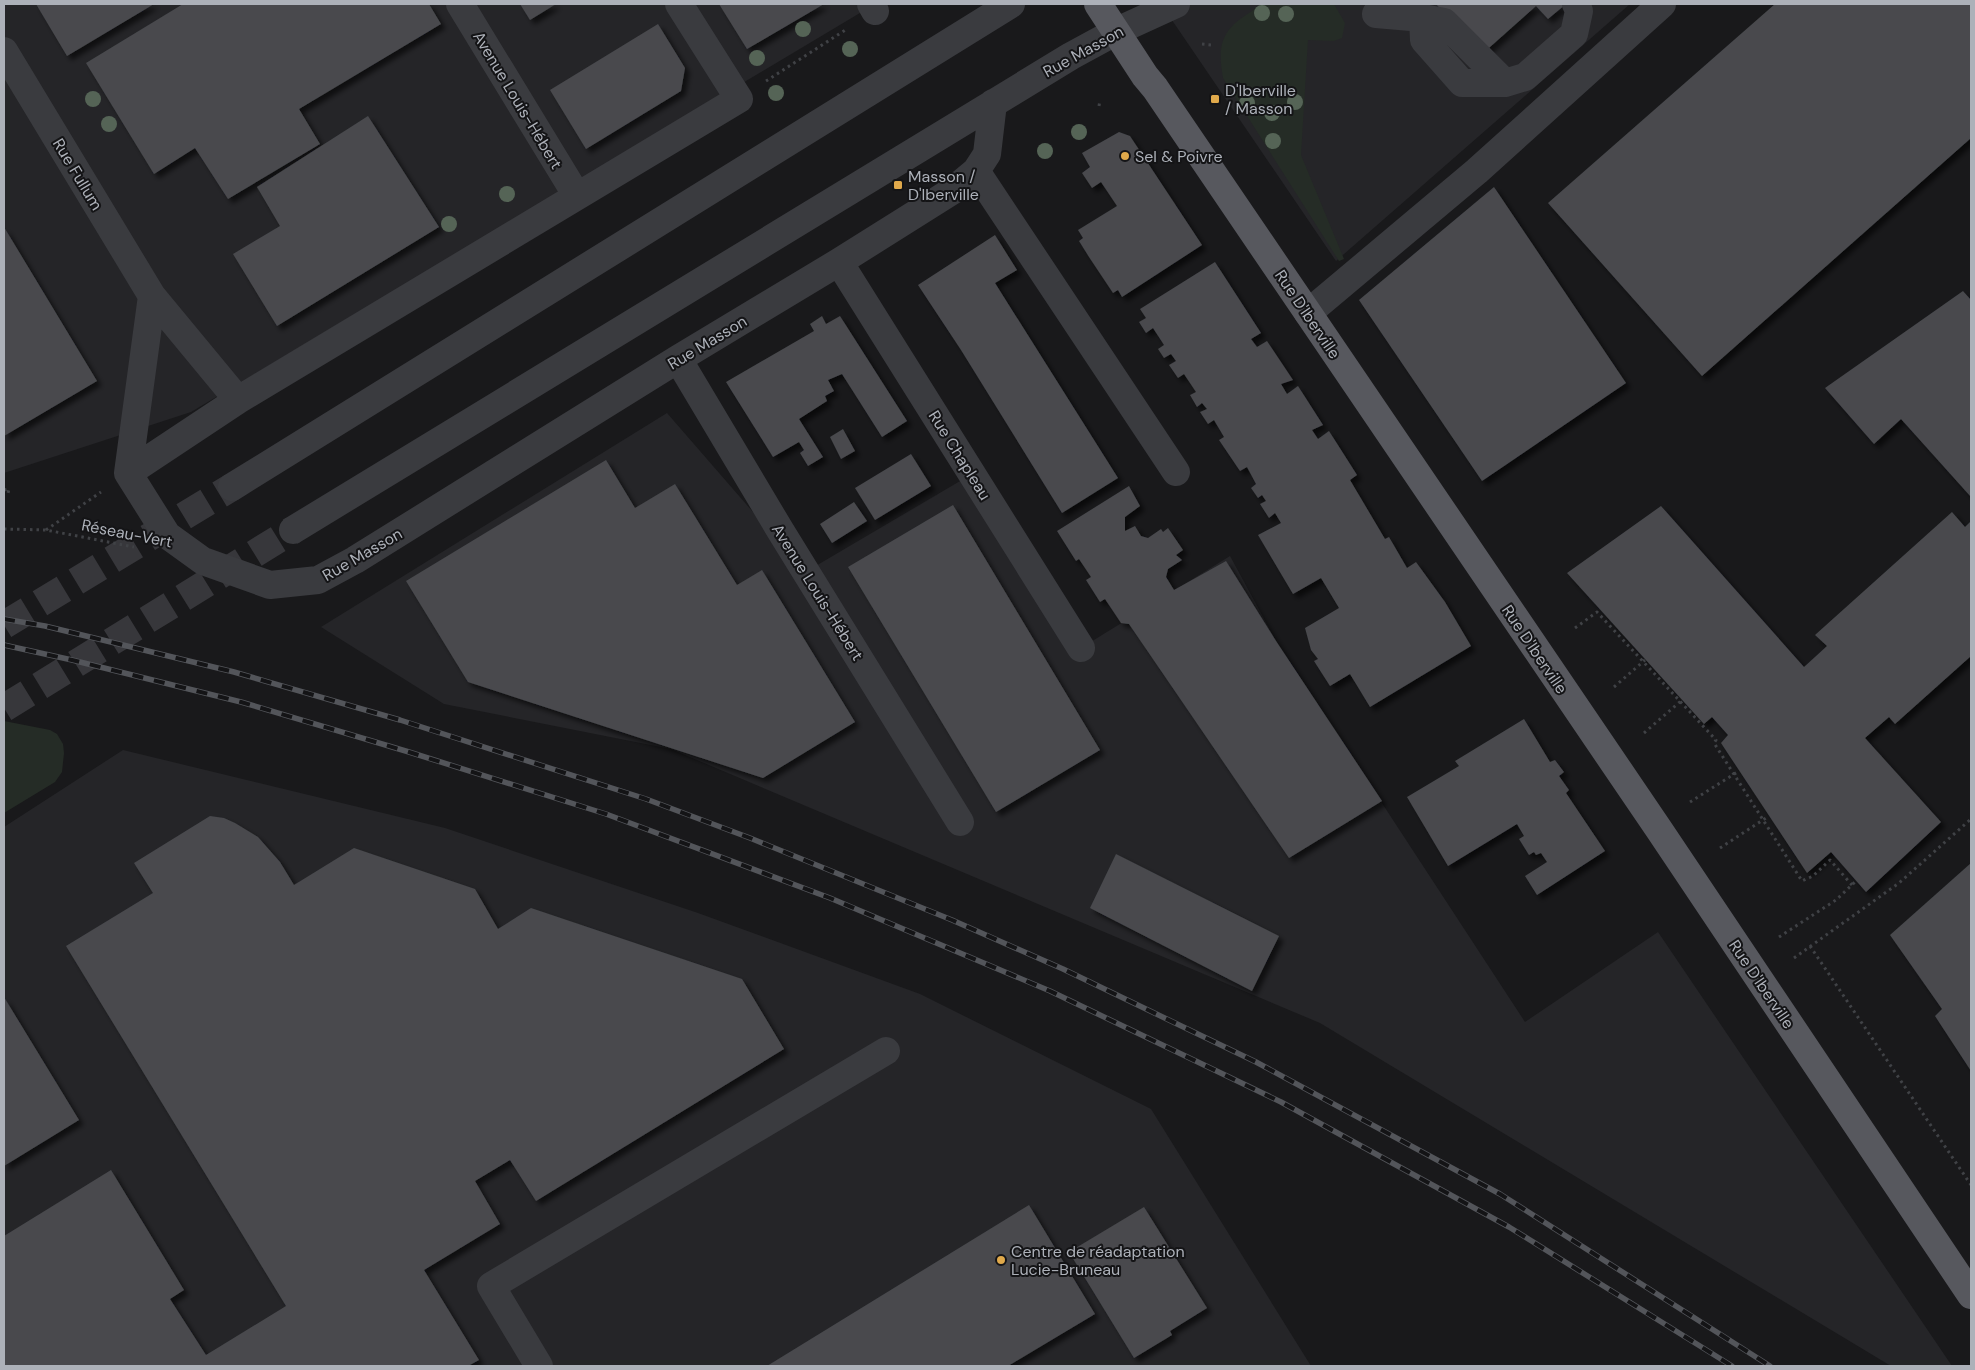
<svg xmlns="http://www.w3.org/2000/svg" width="1975" height="1370" font-family="'DM Sans',sans-serif">
<style>
.built{fill:#252528}
.green{fill:#252c26}
.building{fill:#48494d;filter:url(#shadow)}
.lines{fill:none;stroke-linecap:round;stroke-linejoin:round}
.minor-tunnel{stroke:#37373b;stroke-width:28;stroke-dasharray:28 14;stroke-linecap:butt}
.path{stroke:#404246;stroke-width:3;stroke-dasharray:2.5 4;stroke-linecap:butt}
.minor{stroke:#3a3b3f;stroke-width:28}
.major{stroke:#57585e;stroke-width:28}
.rail-casing{stroke:#53555a;stroke-width:5.5}
.rail{stroke:#141416;stroke-width:4;stroke-dasharray:11;stroke-linecap:butt}
.tree{fill:#556456}
.poi-dot{fill:#e0a94b;stroke:#141416;stroke-width:2}
.labels{text-anchor:middle;stroke-width:4;stroke-linejoin:round;paint-order:stroke}
.street-label{font-size:16px;fill:#adb1b9;stroke:#141416}
.poi-label{font-size:16px;fill:#adb1b9;stroke:#141416;text-anchor:start}
</style>
<defs>
<filter id="shadow"><feDropShadow dx="4.5" dy="4.5" stdDeviation="2.5" flood-color="#0009"/></filter>
</defs>
<rect width="100%" height="100%" fill="#19191b"/>
<path class="built" d="M4,4H875L191,412L4,473Z
M1161,4H1630L1336,261Z
M667,413L759,519L797,577L972,474L1081,648L1230,556L1276,641L1525,1022L1658,932L1952,1366H1891L1320,1023L671,749L444,704L321,627Z
M123,750L445,828L698,913L920,994L1151,1109L1311,1366H4V827Z"/>
<path class="green" d="M1263,4H1334L1345,23L1342,38L1334,41L1308,40L1301,155L1344,259L1339,261L1223,78C1215,34 1228,26 1263,4Z
M4,721L50,730L57,734L63,744L64,753L62,772L55,782L4,813Z"/>
<path class="building" d="M36,4H154L67,56Z
M183,4H429L441,24L299,109L320,144L228,199L195,148L154,174L86,63Z
M520,4H556L530,20Z
M719,4H824L747,49Z
M1436,4H1566L1548,19L1536,6L1481,55Z
M1775,4H1971V138L1702,376L1548,203Z
M658,24L685,68L681,91L586,149L550,90Z
M368,116L439,227L277,326L233,254L280,226L257,187Z
M1119,132L1130,136L1202,245L1122,297L1118,290L1113,293L1089,257L1079,241L1083,238L1078,230L1117,206L1101,182L1092,188L1082,173L1090,167L1082,153Z
M1494,187L1626,383L1482,481L1359,300Z
M4,227L97,381L4,436Z
M995,235L1017,270L995,283L1118,478L1062,513L961,350L918,285Z
M1215,262L1261,333L1251,339L1257,347L1267,341L1293,380L1281,384L1287,394L1298,386L1323,425L1312,430L1318,439L1329,431L1357,475L1350,480L1385,539L1389,537L1407,568L1416,562L1445,602L1471,646L1370,707L1350,674L1330,686L1314,661L1318,659L1311,650L1305,628L1339,608L1321,578L1293,594L1258,535L1281,523L1275,513L1269,518L1260,504L1266,501L1262,495L1258,498L1251,488L1256,484L1247,467L1240,471L1219,440L1224,437L1214,420L1208,424L1200,412L1207,409L1202,403L1197,407L1190,395L1196,392L1184,374L1178,378L1169,365L1176,361L1171,354L1164,358L1158,349L1164,345L1153,328L1146,333L1139,322L1146,318L1140,309Z
M1963,291L1971,300V497L1901,419L1874,444L1825,388Z
M822,316L826,324L840,316L907,421L882,437L842,374L828,380L834,391L825,396L827,401L799,419L823,457L808,466L800,453L804,450L799,442L773,457L726,382L814,331L810,324Z
M843,429L855,451L841,459L830,437Z
M911,454L931,486L875,520L855,488Z
M606,460L635,508L675,484L737,585L762,570L855,722L763,778L468,682L406,581Z
M1129,486L1140,506L1125,517V531L1135,526L1141,536L1148,538L1161,529L1163,532L1168,528L1183,550L1176,555L1182,560L1168,569L1166,577L1174,590L1226,561L1276,641L1382,801L1289,858L1129,624L1121,623L1105,599L1100,602L1086,580L1091,577L1079,559L1076,561L1057,531Z
M854,502L867,521L832,543L820,524Z
M953,505L1100,750L996,812L848,567Z
M1661,506L1804,667L1827,646L1815,635L1952,512L1965,527L1971,521V656L1895,724L1889,717L1865,738L1941,822L1866,892L1831,852L1807,873L1721,743L1728,735L1712,717L1704,724L1567,573Z
M1524,719L1550,762L1555,760L1564,772L1559,776L1569,790L1566,793L1605,851L1537,895L1525,876L1547,862L1541,853L1536,855L1534,852L1529,855L1519,839L1524,836L1517,824L1448,866L1407,797L1459,766L1455,761Z
M210,816L224,818L235,823L258,837L280,862L294,885L354,848L475,889L498,929L531,908L742,979L784,1049L536,1201L510,1160L475,1181L500,1224L424,1270L479,1360L468,1366H4V1236L111,1170L184,1290L170,1299L206,1355L286,1306L66,946L153,893L134,863Z
M1116,854L1279,936L1252,991L1090,908Z
M1971,863V1071L1935,1016L1942,1009L1890,935Z
M4,997L79,1120L4,1166Z
M1029,1205L1095,1314L1008,1366H767Z
M1144,1207L1207,1308L1170,1331L1172,1335L1134,1358L1069,1252Z"/>
<g class="lines">
<path class="minor-tunnel" d="M4,625L232,487
M4,708L293,530"/>
<path class="path" d="M1202,44L1212,45
M766,81L847,29
M1099,106L1100,100
M4,490L9,489L8,493
M4,529L46,530L134,547
M46,530L101,492
M1575,628L1597,612L1716,740L1714,743L1802,881L1813,876L1830,860L1852,885
M1614,687L1645,660
M1644,733L1682,700
M1690,802L1739,771
M1720,848L1769,816
M1779,937L1836,900L1856,881
M1810,946L1971,1185
M1794,958L1899,883L1971,819"/>
<path class="minor" d="M460,4L577,196
M871,4L875,11
M1376,14L1423,18L1444,22L1505,83L1525,77L1574,34L1579,11L1576,4
M1423,18L1424,40L1462,83H1505
M4,51L152,296L238,400
M976,171L1176,472
M839,262L1081,648
M1308,313L1477,171L1662,4
M678,359L780,530L960,822
M128,473L167,535L203,561L270,585L318,580L355,560L678,359L839,262L952,191L976,171L987,154L993,103
M128,473L238,400L739,99L679,4
M128,473L152,296
M232,487L1011,4
M293,530L1071,56L1117,31L1176,4
M539,1366L491,1286L886,1051"/>
<path class="major" d="M1098,4L1145,76L1155,88L1660,831L1971,1295"/>
<g class="rail-casing">
<path id="rail" d="M4,619L45,626L234,672L400,720L646,799L750,838L952,920L1063,969L1256,1062L1500,1194L1770,1366
M4,645L72,660L241,702L409,752L606,814L830,898L1050,991L1281,1102L1509,1227L1732,1366"/>
</g>
<use href="#rail" class="rail"/>
</g>
<g class="tree">
<circle cx="1262" cy="13" r="8"/>
<circle cx="1286" cy="14" r="8"/>
<circle cx="803" cy="29" r="8"/>
<circle cx="850" cy="49" r="8"/>
<circle cx="757" cy="58" r="8"/>
<circle cx="776" cy="93" r="8"/>
<circle cx="93" cy="99" r="8"/>
<circle cx="1295" cy="102" r="8"/>
<circle cx="1247" cy="103" r="8"/>
<circle cx="1272" cy="113" r="8"/>
<circle cx="109" cy="124" r="8"/>
<circle cx="1079" cy="132" r="8"/>
<circle cx="1273" cy="141" r="8"/>
<circle cx="1045" cy="151" r="8"/>
<circle cx="507" cy="194" r="8"/>
<circle cx="449" cy="224" r="8"/>
</g>
<g class="poi-dot">
<rect x="1210" y="94" width="10" height="10" rx="2.5"/>
<circle cx="1125" cy="156" r="5"/>
<rect x="893" y="180" width="10" height="10" rx="2.5"/>
<circle cx="1001" cy="1260" r="5"/>
</g>
<g class="labels">
<g class="street-label">
<text transform="translate(1083 51) rotate(-29)" y="6">Rue Masson</text>
<text transform="translate(518 100) rotate(59)" y="6">Avenue Louis-Hébert</text>
<text transform="translate(78 174) rotate(59)" y="6">Rue Fullum</text>
<text transform="translate(1308 314) rotate(56)" y="6">Rue D'Iberville</text>
<text transform="translate(707 342) rotate(-31)" y="6">Rue Masson</text>
<text transform="translate(960 455) rotate(58)" y="6">Rue Chapleau</text>
<text transform="translate(127 533) rotate(11)" y="6">Réseau-Vert</text>
<text transform="translate(362 554) rotate(-30)" y="6">Rue Masson</text>
<text transform="translate(818 592) rotate(58)" y="6">Avenue Louis-Hébert</text>
<text transform="translate(1535 649) rotate(56)" y="6">Rue D'Iberville</text>
<text transform="translate(1762 984) rotate(56)" y="6">Rue D'Iberville</text>
</g>
<g class="poi-label">
<text x="1225" y="96">D'Iberville<tspan x="1225" dy="18">/ Masson</tspan></text>
<text x="1135" y="162">Sel &amp; Poivre</text>
<text x="908" y="182">Masson /<tspan x="908" dy="18">D'Iberville</tspan></text>
<text x="1011" y="1257">Centre de réadaptation<tspan x="1011" dy="18">Lucie-Bruneau</tspan></text>
</g>
</g>
<rect width="1975" height="1370" fill="none" stroke="#adb1b9" stroke-width="10"/>
</svg>
